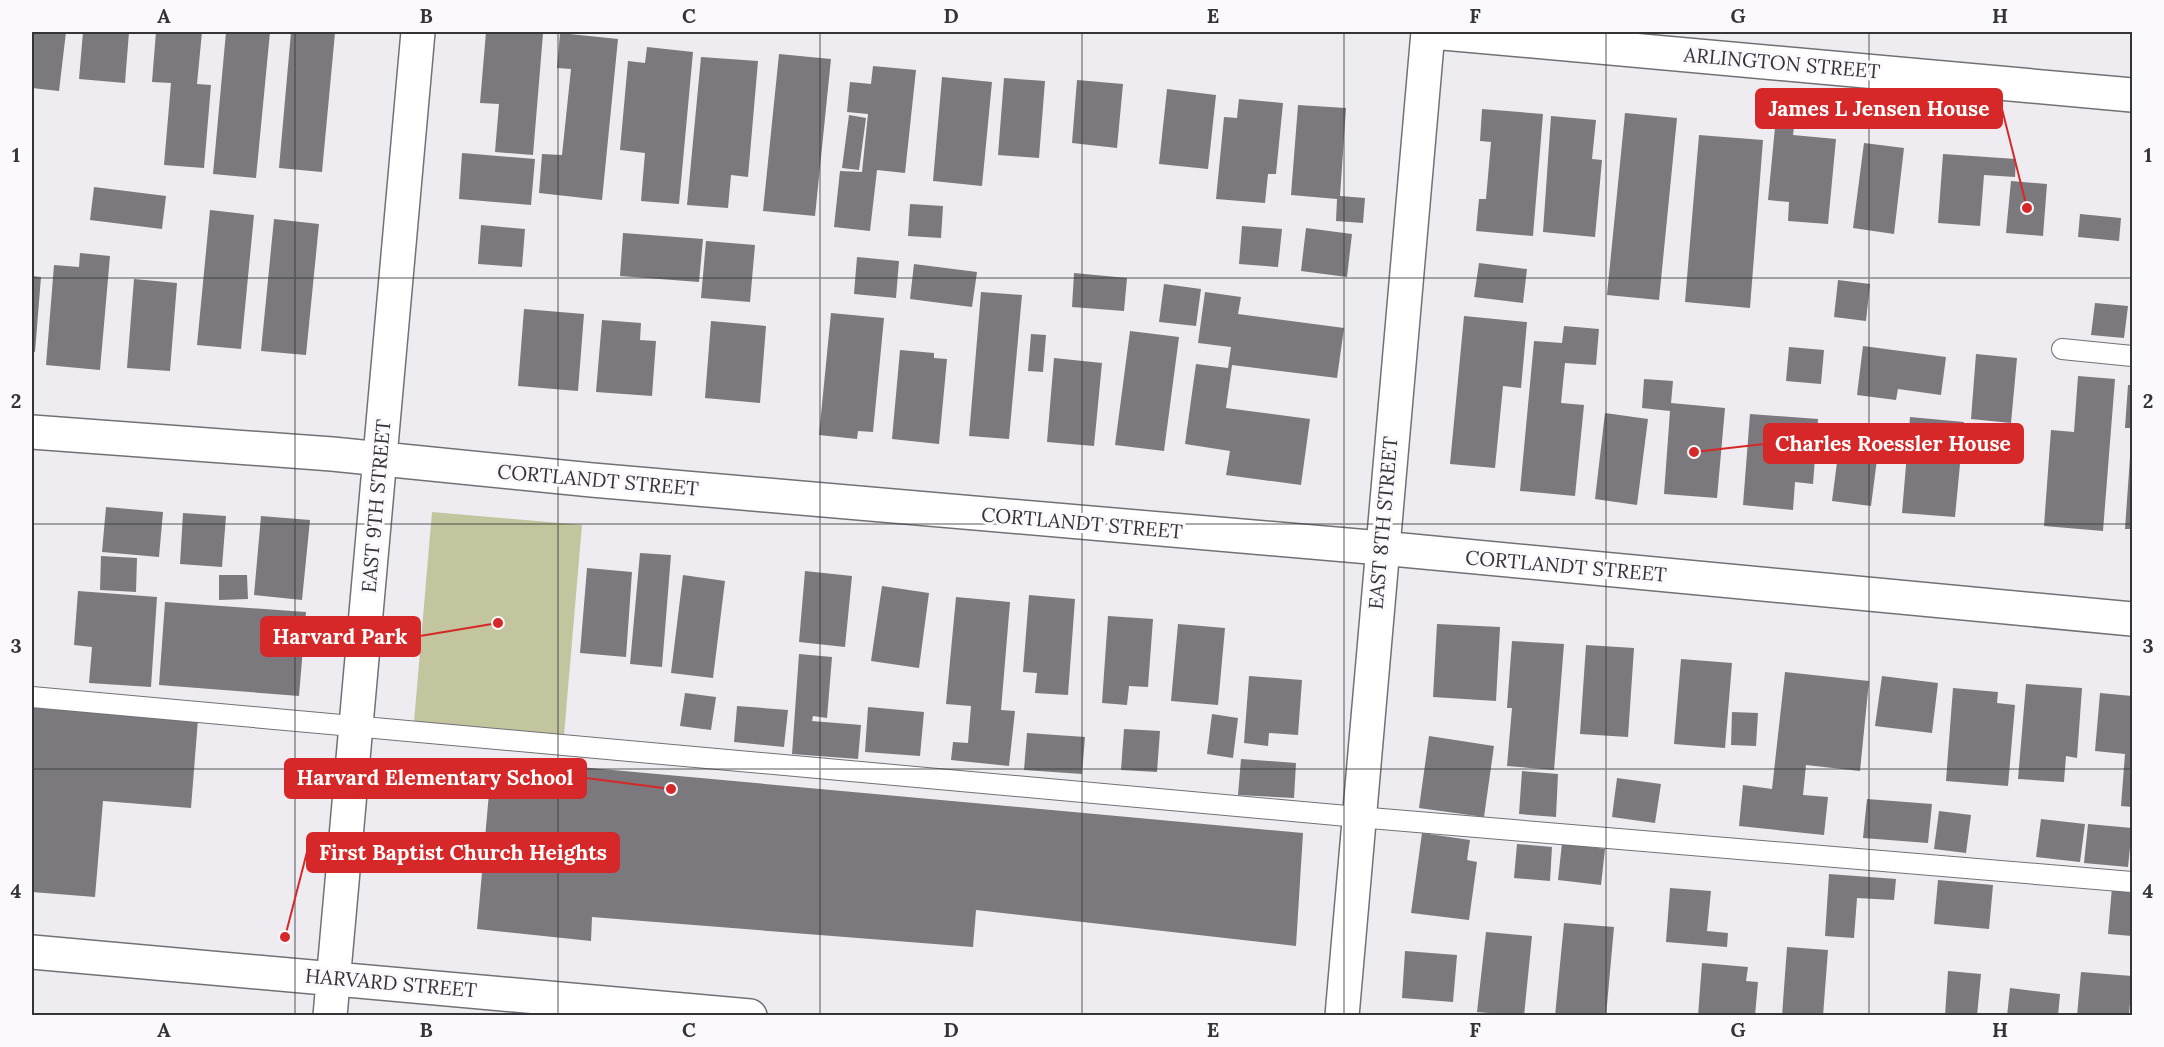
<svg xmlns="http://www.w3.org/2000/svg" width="2164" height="1047" font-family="Lora,serif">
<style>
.green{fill:#c3c59e}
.building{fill:#7b797d}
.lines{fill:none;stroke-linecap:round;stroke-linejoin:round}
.service-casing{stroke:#737075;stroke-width:22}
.minor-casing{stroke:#737075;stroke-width:36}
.path{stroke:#99979a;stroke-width:4;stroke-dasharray:6 3;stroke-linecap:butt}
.service{stroke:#fff;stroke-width:20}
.minor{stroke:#fff;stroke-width:33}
.grid{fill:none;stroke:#343335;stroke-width:1.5;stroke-opacity:0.55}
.labels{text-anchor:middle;stroke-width:6;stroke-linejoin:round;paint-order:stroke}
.street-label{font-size:20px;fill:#343335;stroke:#fcf9fe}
.leader{fill:none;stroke:#d62828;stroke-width:2}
.callout-dot{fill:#d62828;stroke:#fcf9fe;stroke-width:2}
.callout{fill:#d62828;stroke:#d62828;stroke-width:2}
.callout-label{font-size:21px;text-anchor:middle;font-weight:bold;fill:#fff}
.neatline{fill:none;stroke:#343335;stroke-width:2}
.grid-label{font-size:20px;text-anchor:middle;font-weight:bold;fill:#343335}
</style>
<rect width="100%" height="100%" fill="#efecf1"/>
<path class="green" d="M432,512L582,525L564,735L414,722Z"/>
<path class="building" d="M32,32H66L59,91L32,88Z
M83,32H129L125,83L79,79Z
M156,32H202L197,84L211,85L204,168L164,165L171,83L152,82Z
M226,32H270L256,178L213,174Z
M291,32L335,33L322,172L279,168Z
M486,32L543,34L533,155L495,152L499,104L480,103Z
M560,33L618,39L602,200L539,193L542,154L562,155L571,69L557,68Z
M647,47L693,52L679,204L641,201L645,153L620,150L628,61L645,63Z
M779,54L831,59L815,216L763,211Z
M701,57L758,61L748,177L731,175L728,208L687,205Z
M873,66L916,70L905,173L877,170L870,231L834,227L840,171L862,172L868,114L847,112L850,82L871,84Z
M942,77L992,82L982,186L933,181Z
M1004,78L1045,81L1039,158L998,155Z
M1077,80L1123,84L1117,148L1072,143Z
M1167,89L1216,95L1208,169L1159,164Z
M1239,99L1283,103L1276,174H1268L1265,203L1216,199L1224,117L1237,118Z
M1298,105L1346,108L1340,196L1365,198L1363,223L1336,221L1337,199L1291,195Z
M1482,109L1543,114L1533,236L1476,231L1479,199H1486L1491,142L1480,141Z
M1625,113L1677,118L1659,300L1607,295Z
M849,115L866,118L859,170L842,168Z
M1551,116L1596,120L1592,159L1602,160L1595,237L1543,232Z
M1776,117L1795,119L1793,135L1836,139L1828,224L1788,221L1789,202L1768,200Z
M1699,135L1763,140L1750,308L1685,302Z
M1864,143L1904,148L1894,234L1853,228Z
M462,153L535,159L531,205L459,199Z
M1943,154L2016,159L2015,177L1984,175L1980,226L1938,223Z
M2011,181L2047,184L2043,236L2006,233Z
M94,187L166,196L162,229L90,220Z
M910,204L943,206L941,238L908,236Z
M210,210L254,215L241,349L197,345Z
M2080,214L2121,218L2119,241L2078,237Z
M274,219L319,224L306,355L261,351Z
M481,225L525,229L522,267L478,264Z
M1242,226L1282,229L1278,267L1239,264Z
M1306,228L1352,234L1347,277L1301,271Z
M623,233L703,239L699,282L620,276Z
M706,241L755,245L750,302L701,298Z
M80,253L110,256L100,370L46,365L54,265L79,267Z
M857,257L899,261L896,298L854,294Z
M1479,263L1527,269L1523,303L1474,297Z
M914,264L977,272L972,307L910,299Z
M1074,273L1127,278L1124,311L1072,307Z
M32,276L41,277L35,352L32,351Z
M134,279L177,283L170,371L127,368Z
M1838,280L1870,284L1866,321L1834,317Z
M1164,284L1201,289L1196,326L1159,322Z
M981,292L1022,295L1009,439L969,436Z
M1205,292L1241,297L1238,314L1344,328L1337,378L1232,365L1226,408L1310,419L1301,485L1226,475L1230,451L1185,444L1196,364L1228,368L1231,347L1198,343Z
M2095,303L2128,306L2124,338L2091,335Z
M524,309L584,314L578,391L518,386Z
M831,313L884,318L873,432L858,431L857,439L819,435Z
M1464,316L1527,322L1521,388L1503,386L1495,468L1450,464Z
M602,320L641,323L640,340L656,341L652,396L596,392Z
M711,321L766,326L760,403L705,398Z
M1564,326L1599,329L1596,365L1565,363L1561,403L1584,405L1575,496L1520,491L1534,341L1562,343Z
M1130,331L1179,337L1164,451L1115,445Z
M1031,334L1046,335L1043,372L1028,371Z
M1863,346L1946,357L1941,395L1898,389L1896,400L1857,395Z
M1789,347L1824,350L1821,384L1786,381Z
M900,350L934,353V358L947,359L939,444L892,439Z
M1976,354L2017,358L2011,423L1971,419Z
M1054,358L1102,363L1094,446L1047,442Z
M2078,376L2115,379L2103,531L2044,526L2051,430L2074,432Z
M1644,379L1673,381L1671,403L1725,408L1717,498L1664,494L1670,411L1642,408Z
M2128,385H2132V428H2125Z
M1605,413L1648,419L1637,505L1595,499Z
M1750,414L1818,419L1813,484L1795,482L1793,510L1743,505Z
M1910,417L1964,422L1955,517L1902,513Z
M1840,439L1879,444L1871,506L1832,501Z
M2131,443H2132V529H2125Z
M106,507L163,512L159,557L102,552Z
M183,513L226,516L222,567L180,564Z
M261,516L310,520L302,600L254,595Z
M640,553L671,555L662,667L630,664Z
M101,556L137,558L136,592L100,590Z
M587,568L632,572L626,657L580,653Z
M805,571L852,576L845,647L799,642Z
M219,575H247L248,599L219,600Z
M683,575L725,581L713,678L671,673Z
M882,586L929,593L919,668L871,661Z
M78,591L157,597L151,687L89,683L92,647L74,645Z
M1029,595L1075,599L1068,695L1035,693L1037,673L1023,672Z
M956,597L1010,602L1001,710L1015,711L1009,766L951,760L953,742L968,743L971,706L946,704Z
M165,602L306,612L299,696L159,685Z
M1108,616L1153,619L1148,687L1129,686L1127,705L1102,703Z
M1178,624L1225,628L1218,705L1171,701Z
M1437,624L1500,627L1496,701L1433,697Z
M1512,641L1564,644L1554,770L1507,766L1512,708H1507Z
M1586,645L1634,648L1628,737L1580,734Z
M799,654L832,657L827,718L813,716L812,721L861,725L858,759L792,754Z
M1681,659L1732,663L1725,748L1674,744Z
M1785,672L1869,681L1860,771L1806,765L1803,795L1828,797L1824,835L1739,826L1743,785L1772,789Z
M1249,676L1302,680L1298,735L1269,733L1268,746L1244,743Z
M1882,676L1938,683L1932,733L1875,726Z
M2026,684L2082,688L2077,758L2066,756L2064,782L2018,779Z
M1953,688L1998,692L1997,703L2015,705L2008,786L1946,781Z
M685,693L716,697L711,730L680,726Z
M2100,693L2132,696V807L2121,806L2125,754L2095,751Z
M32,705L198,719L191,808L103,801L95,897L32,892Z
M737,706L788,710L784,747L734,742Z
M868,707L924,712L920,756L865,752Z
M1732,712L1758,713L1756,746L1731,745Z
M1212,714L1238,718L1233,758L1207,754Z
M1124,729L1160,731L1157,772L1121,770Z
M1027,733L1085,737L1082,774L1024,770Z
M1429,736L1494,746L1484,817L1419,808Z
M492,759L1303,833L1296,946L976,910L973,947L592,917L591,941L477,929Z
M1241,759L1296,763L1294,798L1238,795Z
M1522,771L1558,774L1556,817L1519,814Z
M1617,778L1661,784L1655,823L1612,817Z
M1867,799L1932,804L1928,843L1863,838Z
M1939,811L1971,815L1966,853L1934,849Z
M2041,819L2085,824L2080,862L2036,857Z
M2088,824L2132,828L2128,867L2084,863Z
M1422,833L1470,840L1467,860L1477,862L1469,920L1411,913Z
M1562,843L1605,849L1601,885L1558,880Z
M1517,844L1552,847L1550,881L1514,878Z
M1829,874L1896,879L1894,900L1857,898L1854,938L1825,936Z
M1938,880L1993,885L1989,929L1934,924Z
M2112,887L2132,888V936L2108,934Z
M1670,888L1711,891L1707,931L1728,933L1727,947L1666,942Z
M1564,923L1614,927L1606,1016H1555Z
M1486,932L1532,936L1524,1016L1477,1012Z
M1787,947L1828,950L1823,1016H1782Z
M1405,951L1457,955L1453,1002L1402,998Z
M1702,963L1748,967L1746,981L1758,982L1755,1016H1698Z
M1948,971L1981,974L1977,1016H1945Z
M2081,972L2132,976L2129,1016H2077Z
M2010,988L2060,994L2058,1016H2007Z"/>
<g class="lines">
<g class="service-casing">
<path id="service" d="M2062,349L2132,356
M32,697L1358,817L2132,882"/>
</g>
<g class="minor-casing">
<path id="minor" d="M1432,32L2132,95
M32,432L332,454L592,480L1381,548L2132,619
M32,952L750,1016
M330,1016L418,32
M1342,1016L1428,32"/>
</g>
<path class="path" d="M458,782L473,764"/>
<use href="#service" class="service"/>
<use href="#minor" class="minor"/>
</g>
<path class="grid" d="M295,32V1016M558,32V1016M820,32V1016M1082,32V1016M1344,32V1016M1606,32V1016M1869,32V1016M32,278H2132M32,524H2132M32,769H2132"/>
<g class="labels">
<g class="street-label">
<text transform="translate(1782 63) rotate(5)" y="7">ARLINGTON STREET</text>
<text transform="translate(598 480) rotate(5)" y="7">CORTLANDT STREET</text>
<text transform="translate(376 506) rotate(-85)" y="7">EAST 9TH STREET</text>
<text transform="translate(1082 523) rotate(5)" y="7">CORTLANDT STREET</text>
<text transform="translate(1383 523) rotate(-85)" y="7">EAST 8TH STREET</text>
<text transform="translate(1566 566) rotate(5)" y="7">CORTLANDT STREET</text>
<text transform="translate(391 983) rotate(5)" y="7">HARVARD STREET</text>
</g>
</g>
<path class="leader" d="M2027 208L2002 109M1694 452L1764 444M498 623L420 636M671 789L586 778M285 937L307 852"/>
<g class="callout-dot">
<circle cx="2027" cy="208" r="6"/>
<circle cx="1694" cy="452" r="6"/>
<circle cx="498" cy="623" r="6"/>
<circle cx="671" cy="789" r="6"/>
<circle cx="285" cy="937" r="6"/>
</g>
<g class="callout">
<rect x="1756" y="89" width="246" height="39" rx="6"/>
<rect x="1764" y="424" width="259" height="39" rx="6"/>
<rect x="261" y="617" width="159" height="39" rx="6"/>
<rect x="285" y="759" width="301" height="39" rx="6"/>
<rect x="307" y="833" width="312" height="39" rx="6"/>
</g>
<g class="callout-label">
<text x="1879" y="116">James L Jensen House</text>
<text x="1893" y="451">Charles Roessler House</text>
<text x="340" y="644">Harvard Park</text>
<text x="435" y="785">Harvard Elementary School</text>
<text x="463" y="860">First Baptist Church Heights</text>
</g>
<rect width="2164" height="1047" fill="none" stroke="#fcf9fe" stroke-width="66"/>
<rect x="33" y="33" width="2098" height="981" class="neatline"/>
<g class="grid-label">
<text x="164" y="23">A</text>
<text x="426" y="23">B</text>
<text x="689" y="23">C</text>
<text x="951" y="23">D</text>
<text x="1213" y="23">E</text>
<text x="1475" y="23">F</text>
<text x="1738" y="23">G</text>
<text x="2000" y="23">H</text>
<text x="16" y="162">1</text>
<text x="2148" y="162">1</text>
<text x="16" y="408">2</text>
<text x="2148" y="408">2</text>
<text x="16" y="653">3</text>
<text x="2148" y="653">3</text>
<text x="16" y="898">4</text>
<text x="2148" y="898">4</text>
<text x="164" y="1037">A</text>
<text x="426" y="1037">B</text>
<text x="689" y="1037">C</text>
<text x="951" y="1037">D</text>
<text x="1213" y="1037">E</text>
<text x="1475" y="1037">F</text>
<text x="1738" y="1037">G</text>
<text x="2000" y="1037">H</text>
</g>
</svg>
